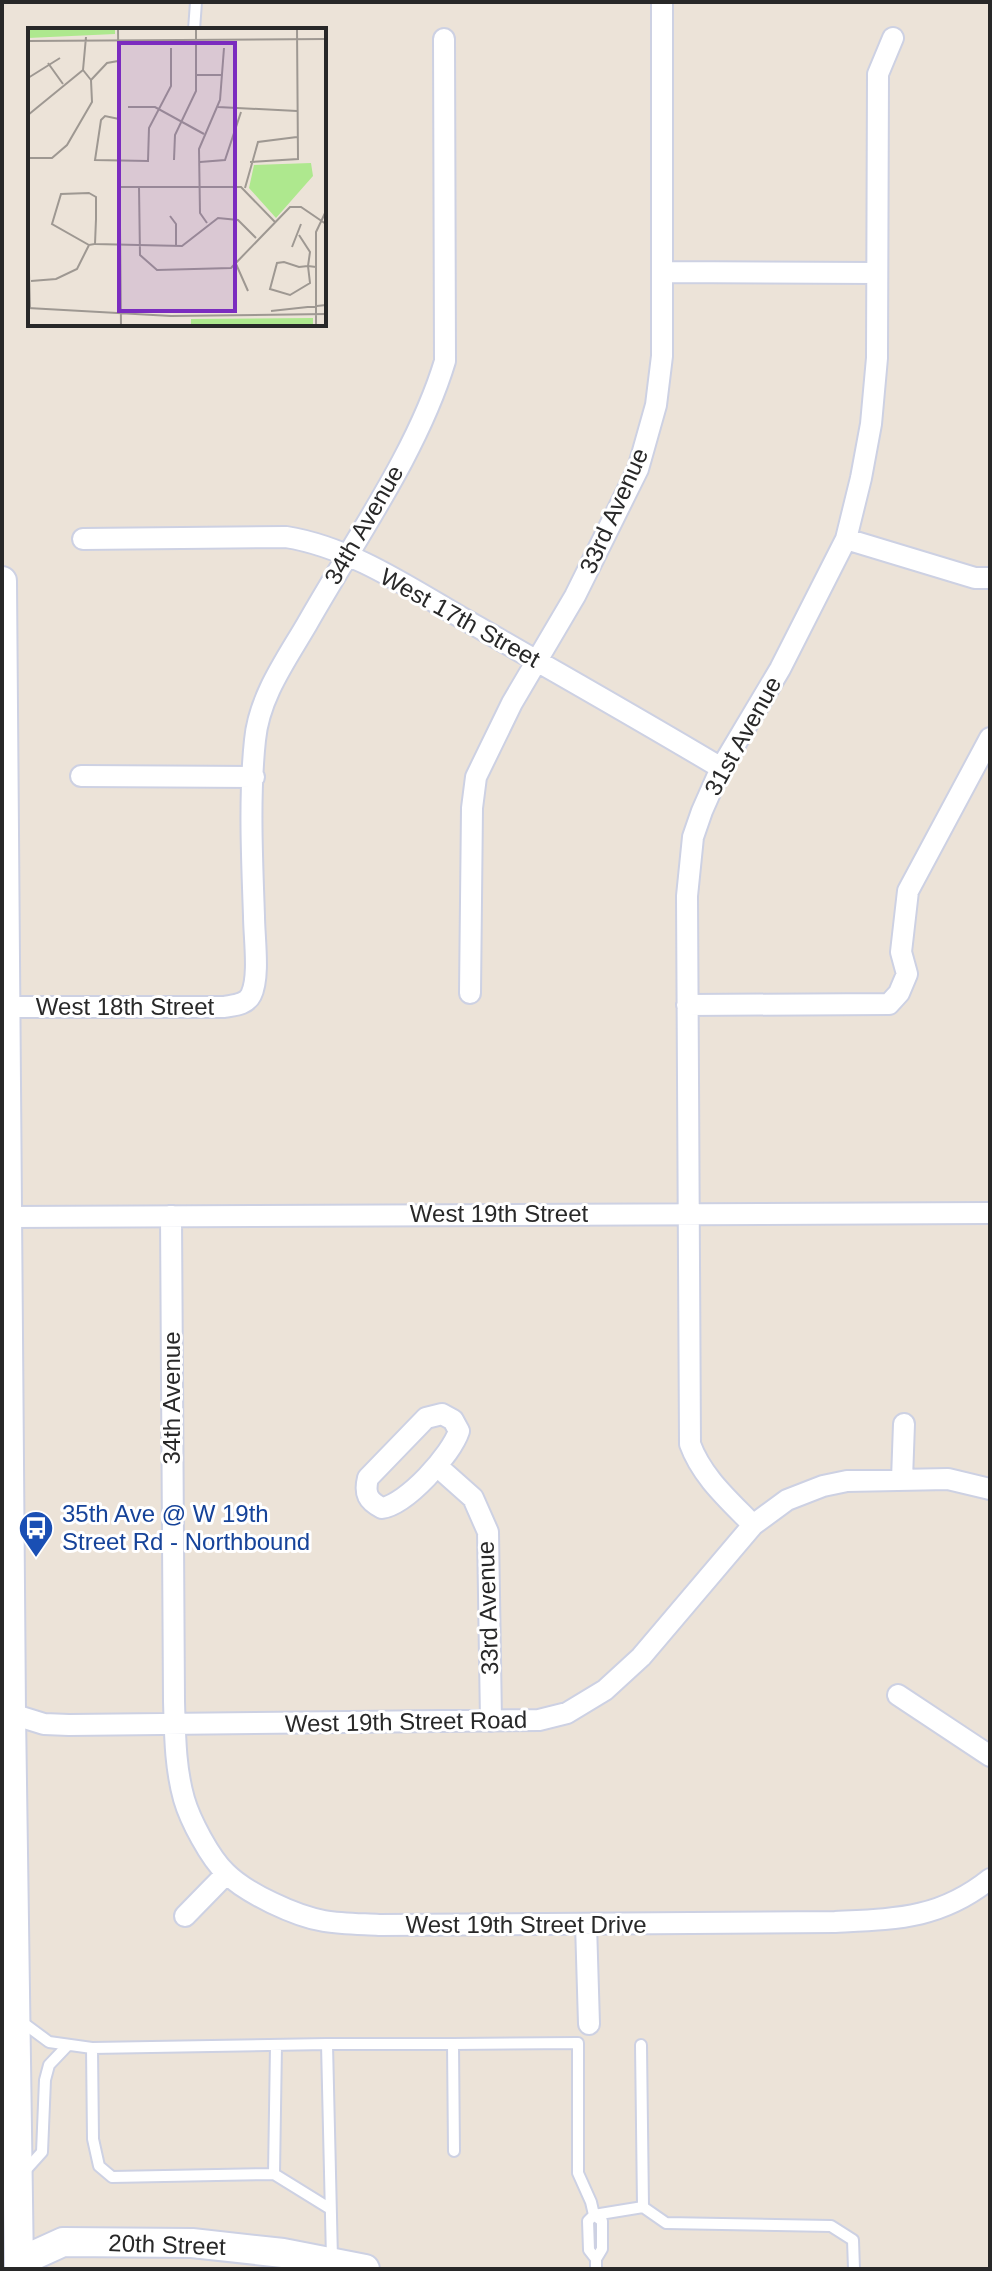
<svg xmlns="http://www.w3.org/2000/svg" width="992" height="2271" font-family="Helvetica,sans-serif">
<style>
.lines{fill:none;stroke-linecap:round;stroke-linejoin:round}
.service-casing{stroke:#cdd1e3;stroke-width:14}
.minor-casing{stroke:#cdd1e3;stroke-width:24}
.secondary-casing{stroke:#cdd1e3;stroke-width:32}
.service{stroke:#fff;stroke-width:10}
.minor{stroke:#fff;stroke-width:20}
.secondary{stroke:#fff;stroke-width:28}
.labels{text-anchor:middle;stroke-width:6;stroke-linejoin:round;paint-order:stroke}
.street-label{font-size:24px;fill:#282828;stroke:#fff}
.transit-label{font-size:24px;fill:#164399;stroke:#fff;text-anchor:start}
.inset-road{fill:none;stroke:#9e9892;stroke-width:2}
.view{fill:#7b2cbf;fill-opacity:0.15;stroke:#7b2cbf;stroke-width:4}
.inset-edge{fill:none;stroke:#282828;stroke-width:4}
</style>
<rect width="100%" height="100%" fill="#ece3d8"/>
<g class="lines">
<g class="service-casing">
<path id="service" d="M194,30L196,2
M18,2019L49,2042L92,2048L327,2044L332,2259
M327,2044H453L454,2151
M453,2044L578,2043V2173L591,2202L594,2215L602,2221V2249L596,2259V2269
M276,2045L274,2174L329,2208
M641,2045L643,2207
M92,2048L93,2139L99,2166L112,2177L274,2174
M24,2172L42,2152L45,2080L49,2065L68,2045
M596,2259L589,2250L588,2221L594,2215L643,2207L666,2223L831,2226L853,2240L854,2269"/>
</g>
<g class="minor-casing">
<path id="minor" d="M663,272L877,273
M83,539L286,537C355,548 417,593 478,627C559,674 641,720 721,768
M846,539L975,578H990
M81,776L254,777
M470,993L472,808L476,777L512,703L575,596L638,469L656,405L662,356V2
M687,1005L889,1004L899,993L907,974L901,952L908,891L990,738
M2,1007H224C234,1005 246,1005 251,995C260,977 254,937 254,916C252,859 249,796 255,740C259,697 286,660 307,624C354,541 418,451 445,361L444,39
M171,1216L174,1701C175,1734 175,1767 184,1799C190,1820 210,1858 226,1873C246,1893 295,1916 324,1921C341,1924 361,1924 379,1925L835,1922C896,1919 940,1919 990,1879
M8,1217L990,1213
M442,1414L453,1420L459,1431C451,1455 407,1504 382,1508C368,1501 364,1494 368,1478L426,1418Z
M437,1466L473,1498L488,1532L491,1721
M902,1479L904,1424
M753,1525C729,1500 702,1477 690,1444L687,896L693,837L702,811L721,768L780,669L846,539L861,478L871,424L877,358L878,74L893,38
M898,1695L990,1756
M2,1711L44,1724L69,1725L539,1720L567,1713L605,1690L641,1657L753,1525L787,1500L823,1486L847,1481L948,1479L990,1489
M185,1916L226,1874
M586,1924L589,2024"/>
</g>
<g class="secondary-casing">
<path id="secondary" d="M2,581L11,1713L19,2269
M19,2262L63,2242L192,2243L283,2253L365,2269"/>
</g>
<use href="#service" class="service"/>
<use href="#minor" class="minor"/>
<use href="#secondary" class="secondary"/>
</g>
<defs>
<g id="bus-pin" transform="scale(1.8)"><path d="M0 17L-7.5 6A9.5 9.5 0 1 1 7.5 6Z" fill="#1a4fb4" stroke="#fff"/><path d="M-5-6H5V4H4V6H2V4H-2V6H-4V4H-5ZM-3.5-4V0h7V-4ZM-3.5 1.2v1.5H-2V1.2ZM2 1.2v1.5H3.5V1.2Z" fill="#fff"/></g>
</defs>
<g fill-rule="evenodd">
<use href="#bus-pin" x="36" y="1528"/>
</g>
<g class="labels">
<g class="street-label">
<text transform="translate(614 511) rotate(-66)" y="8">33rd Avenue</text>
<text transform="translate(364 525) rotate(-60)" y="8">34th Avenue</text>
<text transform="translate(460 618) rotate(29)" y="8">West 17th Street</text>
<text transform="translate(743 736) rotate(-61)" y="8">31st Avenue</text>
<text x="125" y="1015">West 18th Street</text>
<text x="499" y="1222">West 19th Street</text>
<text transform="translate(172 1398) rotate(-90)" y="8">34th Avenue</text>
<text transform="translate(488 1608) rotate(-92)" y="8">33rd Avenue</text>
<text transform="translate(406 1722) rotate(-1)" y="8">West 19th Street Road</text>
<text x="526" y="1933">West 19th Street Drive</text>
<text transform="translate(167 2245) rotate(2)" y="8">20th Street</text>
</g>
<g class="transit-label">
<text x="62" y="1522">35th Ave @ W 19th<tspan x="62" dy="28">Street Rd - Northbound</tspan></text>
</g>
</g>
<g transform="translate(28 28)">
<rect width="298" height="298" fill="#ece3d8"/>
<path d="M0,0H87V6L0,10ZM283,135L285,148L248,190L221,160L226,137ZM285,290V298H163V291Z" fill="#aee88e"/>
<path class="inset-road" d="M90,0L93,298M0,13L298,11M20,35L35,56M169,47H194M0,50L32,30M63,52L79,35L90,33M298,53V94M100,79H127L176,106M190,79L269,83M0,87L55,42L58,9M91,91L77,88L73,92L67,132L120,133L121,100L143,58V20M0,130H24L39,117L64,74L63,52L55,42M146,132L147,107L168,63V0M172,134L197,132L213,84M222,134L270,131L269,0M92,159H213L247,194M111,159L112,227L129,242L203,240L262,179H273L298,196M217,160L230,114L269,109M61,165L68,169V191L67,216L61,217L24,196L33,166ZM142,188L148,196V218M179,195L172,185L171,121L192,72L196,20M271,207L282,224L280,238L282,255L262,267L242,261L249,235L256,234L271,239L280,238L288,239M0,209L2,280M67,216L154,218L190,190L210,192L228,210M264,219L273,196M208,236L220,263M3,253L28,251L49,241L61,217M0,280L143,288L298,286M243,283L298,277M288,298V204L298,183"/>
<path class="view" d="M91,15H207V283H91Z"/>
<rect width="298" height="298" class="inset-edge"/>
</g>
<rect width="992" height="2271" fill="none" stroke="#282828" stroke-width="8"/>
</svg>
